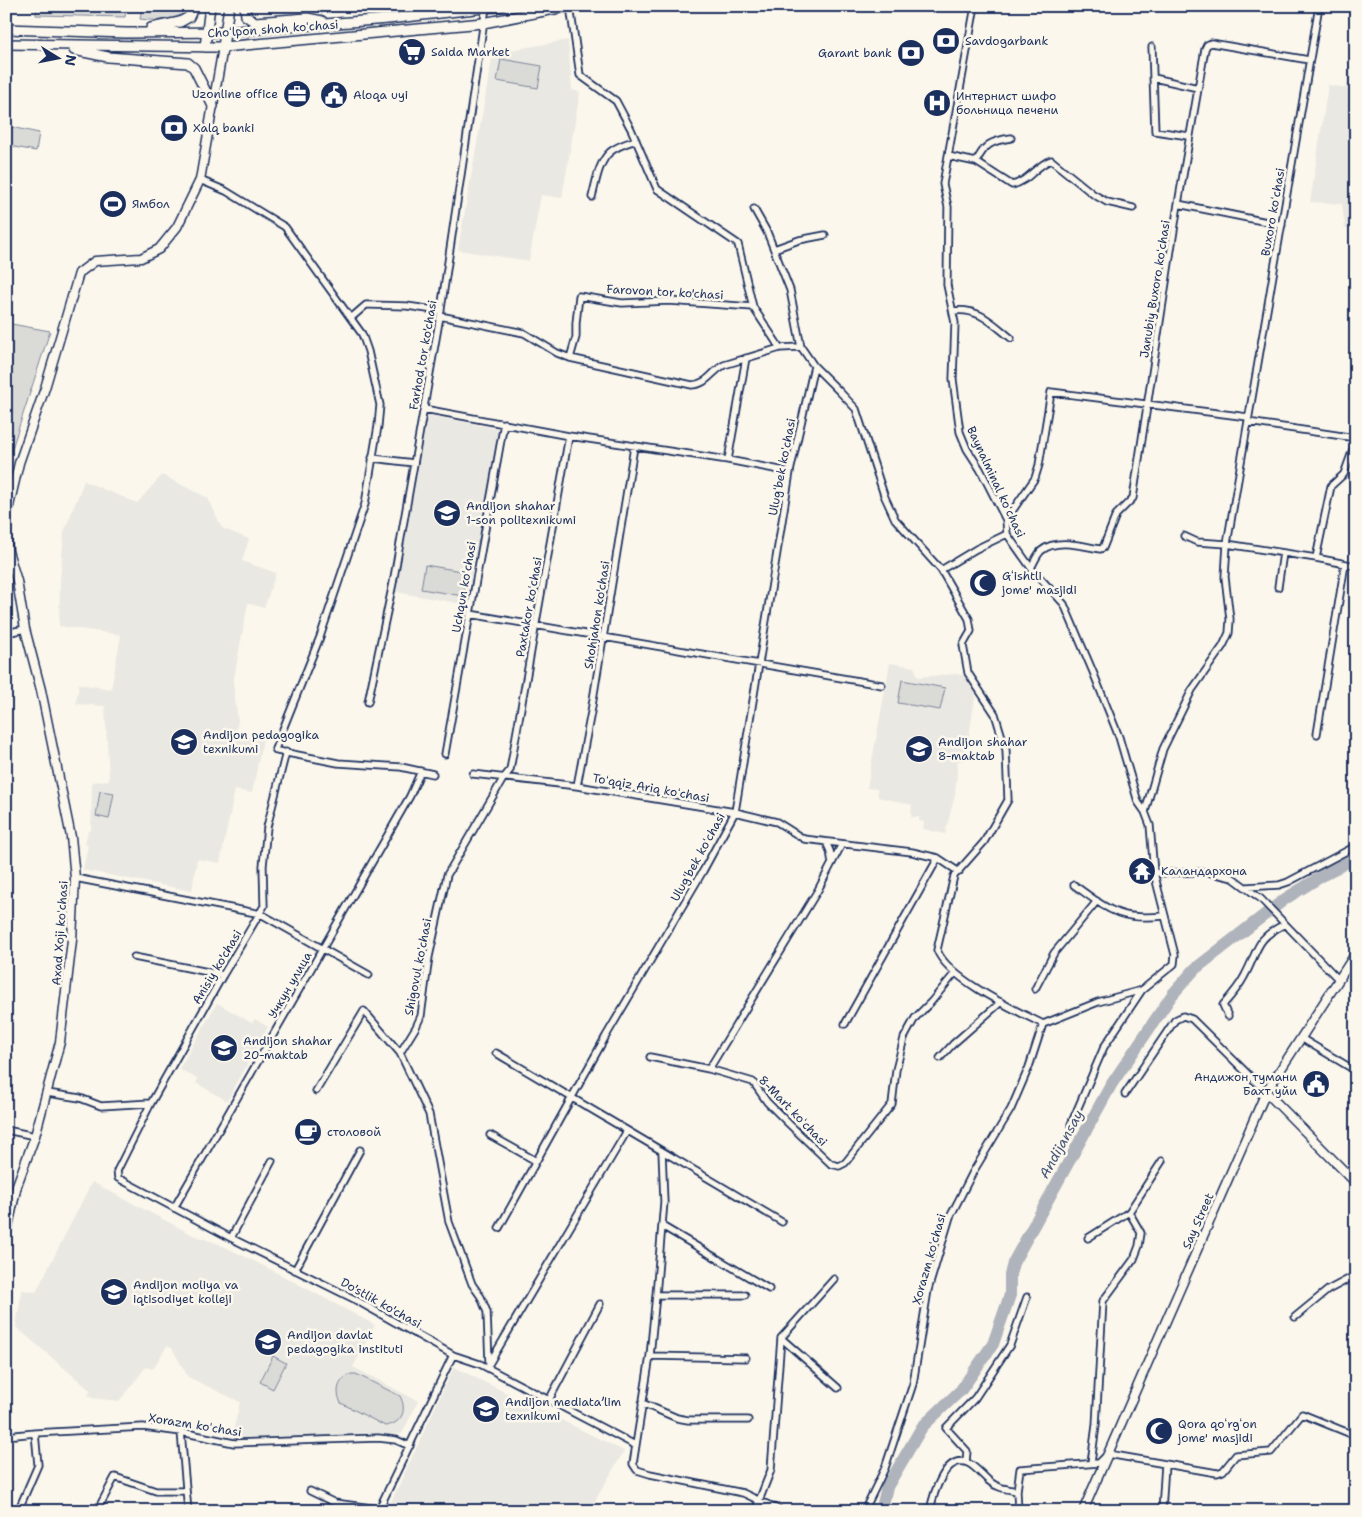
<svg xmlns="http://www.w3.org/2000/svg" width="1362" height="1517" font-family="'Shantell Sans',sans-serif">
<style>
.built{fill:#eae8e2}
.green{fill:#dadad7;stroke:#7a849a}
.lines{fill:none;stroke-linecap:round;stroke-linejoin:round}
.river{stroke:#afb3bb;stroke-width:12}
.street-casing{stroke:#1b2f5e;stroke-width:9}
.secondary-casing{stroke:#1b2f5e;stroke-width:11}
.primary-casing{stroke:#1b2f5e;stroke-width:12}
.street{stroke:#fbf7ec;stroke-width:5.5}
.secondary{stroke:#fbf7ec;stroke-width:8}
.primary{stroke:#fbf7ec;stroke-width:9}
.labels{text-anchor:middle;stroke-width:5;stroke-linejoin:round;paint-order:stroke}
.street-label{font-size:12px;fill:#1b2f5e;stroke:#fbf7ec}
.poi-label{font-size:12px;fill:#1b2f5e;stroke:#fbf7ec;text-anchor:start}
.water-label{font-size:14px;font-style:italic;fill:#47577a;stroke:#fbf7ec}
</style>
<rect width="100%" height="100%" fill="#fbf7ec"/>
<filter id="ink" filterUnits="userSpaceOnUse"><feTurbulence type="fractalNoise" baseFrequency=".02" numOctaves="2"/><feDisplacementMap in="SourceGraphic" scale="10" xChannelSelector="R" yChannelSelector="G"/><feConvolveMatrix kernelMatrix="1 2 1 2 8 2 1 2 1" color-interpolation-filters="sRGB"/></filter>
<g filter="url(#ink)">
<path class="built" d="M568,40L572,90L580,92L562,198L541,195L529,261L458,250L493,53Z
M1352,46L1356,47V228L1345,229L1342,204L1310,202L1328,85L1346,88Z
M427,415L500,429L468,605L396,592Z
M162,475L208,498L222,528L249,539L242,561L276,573L264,608L248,603L233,683L238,721L235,735L263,739L252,793L235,790L220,863L197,859L192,891L83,870L88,845L85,844L88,831H91L92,782L109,780L105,706L76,704L79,684L111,689L121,635L59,626L60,581L64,532L84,481L137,503Z
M890,663L914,667L918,677L956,674L966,676L976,691L969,737H966L962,761H958L955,795L945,834L923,829L924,822L919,821V817H911L912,805L878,797L877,789L867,788Z
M217,1003L252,1023L255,1019L268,1027L227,1101L196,1083L198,1079L179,1069Z
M92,1182L193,1235L219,1244L268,1268L375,1325L353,1367L418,1401L402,1434L231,1440L240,1402L188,1377L172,1348L167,1346L153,1369L146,1367L119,1401L92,1398L88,1395L91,1391L16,1327L22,1290L36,1292Z
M454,1367L624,1451L589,1511H387Z"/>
<path class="green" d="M37,6H126L125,17L36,15Z
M142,6H188C181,23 155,21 140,19Z
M501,59L542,66L538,88L497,81Z
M6,126L39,133L36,151L9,146Z
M6,323L50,331L6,467Z
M425,565L467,572L463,596L421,589Z
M902,680L945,688L940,710L898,703Z
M100,791L114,793L109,819L96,816Z
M273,1356L286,1363L273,1389L260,1382Z
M351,1374H356L400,1396C408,1411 401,1424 385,1426L341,1403C335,1391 338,1380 351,1374Z"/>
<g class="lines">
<path class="river" d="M881,1511L887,1487L922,1427L961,1390L993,1344L1010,1295V1275L1013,1263L1111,1085L1172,995L1195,969L1285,899L1330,871L1356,858"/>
<g class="street-casing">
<path id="street" d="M570,6L580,75L616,101L631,129L657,189L738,244L753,307L780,348L801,347L814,366L839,391L856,409L884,495L895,519L941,570L969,619L971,631L963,645L968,673L995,714L1006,750L1008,800L984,842L954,876L937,950C948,979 1015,1010 1043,1024
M975,6L943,184L948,207L947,285L955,323L953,379L960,432L967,449L980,469L1006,520L1007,534L1031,568L1064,604L1093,672L1119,737L1138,802L1145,812L1150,825L1154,873L1175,955L1174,964L1142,990L1098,1002L1043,1024
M1152,47L1155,131L1189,136
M1154,78L1198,88
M948,156L976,162L1012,185C1028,182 1036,165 1051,160L1093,194L1107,202L1133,208
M976,162C985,144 991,141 1011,138
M200,180L226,191L285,227L362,334L368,351L380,405L378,426L365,504L320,637L275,749L277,751L338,763L401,767L433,774
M592,197C596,183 598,163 610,152C617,146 627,143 636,140
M1178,204L1282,225
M754,209L767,232L790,290L801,347
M774,249L799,240L825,235
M953,311C978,307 993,324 1011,338
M440,316L524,333L557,353L570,358L692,385C708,384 711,372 724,365L780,348
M351,318L366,305H370L407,306L441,311
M570,358L576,337V323L579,296L622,303L669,301L753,307
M424,409L569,436L728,460L790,472
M1248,422L1356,438
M372,458L414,463
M728,460L746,358
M1006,520L1035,478L1039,465L1051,392L1248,417
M1184,536L1197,542L1227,544L1316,558L1356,566
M1316,558L1331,486L1344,474L1356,441
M1031,568C1034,562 1037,555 1041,551C1056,538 1082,546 1100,549L1103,548L1116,515L1133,498L1178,204L1205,49L1207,45L1211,43L1309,60
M941,570L976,549L1007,534
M1278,587L1283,553
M470,614L882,685
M6,633L25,629
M368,702L393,583L440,316L486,7
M1317,734L1345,564
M286,752L267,827L263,866L264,906L223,975L151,1103L117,1171L118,1178L231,1238L354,1299L453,1355L480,1364L635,1445
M445,754L504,423
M473,774L577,786L735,812L777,822L804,839L912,852L938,858L959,872
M577,786L591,712L634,447
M1145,812L1163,749L1192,690L1223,646L1229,633L1230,619L1225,577L1227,544L1319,6
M826,842L830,851L832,863
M1154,873L1208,872L1233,878L1261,899L1338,979
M75,878L261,914L369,975
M1074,885C1109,910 1119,921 1164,916
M1247,887L1279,885L1288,882L1356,846
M134,957L223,975
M1035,989L1054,953L1097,901
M1228,1016L1223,1005C1231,996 1239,987 1244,977C1259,950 1254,939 1285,924
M845,1024L938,858
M1301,1038L1356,1071
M400,1053L416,1027L421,1016L429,957L447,875L503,779L510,770L569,436
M496,1053L662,1151L664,1202L656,1295L650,1356L633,1464L637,1470L650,1474L743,1493L782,1511
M650,1057L709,1069L753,1082L767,1102L789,1124L831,1164L839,1166L845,1163L892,1104L896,1070L904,1038L915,1018L931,1002L955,973
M940,1058L953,1044L1001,1002
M709,1069L818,890L842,844
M316,1091L364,1011L400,1053L429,1114L449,1222L472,1284L481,1297L487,1312L489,1363
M47,1093L80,1098L101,1106L151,1103
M1125,1094L1175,1020L1183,1016L1192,1019L1266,1092
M1071,1124L1104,1047L1142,990
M6,1130L35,1136
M490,1135L536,1161
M662,1151L782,1222
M174,1208L410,796L421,771
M662,1226L769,1289
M499,1228L606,1036L703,871L735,812L790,472L814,366
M231,1238L272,1161
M1088,1238L1129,1212
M295,1270L360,1150
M656,1295H745
M1295,1317L1328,1290L1356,1275
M781,1338L838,1388
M650,1356L746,1358
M489,1364L627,1131
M549,1400L600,1304
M642,1403L677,1418L688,1420H748
M181,1432L188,1511
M6,1436L35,1433L143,1427L181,1432L234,1443L378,1438L396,1440L410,1446
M966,1462L967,1451L946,1428L975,1398L1010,1345L1027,1297
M1091,1463L1096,1425L1103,1301L1134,1259L1139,1246L1141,1233L1129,1212L1162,1161
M310,1491L335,1503L379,1509
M1017,1491L1018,1511
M18,1511L38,1465L35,1433
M97,1511L115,1477L156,1491H186
M378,1511L453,1355
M755,1511L771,1470L781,1338L834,1279
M864,1511L885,1468L913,1384L928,1290L950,1217L973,1172L1011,1109L1029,1067L1043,1024
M930,1511C933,1495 945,1453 968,1463C976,1467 982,1475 989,1481C997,1488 1007,1489 1017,1491L1020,1469L1099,1463L1108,1454L1217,1473L1223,1471L1236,1455L1271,1452L1302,1414L1356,1436
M1162,1511L1165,1464"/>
</g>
<g class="secondary-casing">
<path id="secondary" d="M6,519L19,463L45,388L79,273L95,261L141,258L159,249L177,227L200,180L223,47
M6,530L8,551L17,581L25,629L41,690L71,837L75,878L72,940L60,1042L35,1136L17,1185L6,1236
M1266,1092L1356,1183
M1083,1511L1266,1092L1356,953"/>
</g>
<g class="primary-casing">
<path id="primary" d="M245,6L246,16L255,22L307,18L322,21
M151,28L180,22L189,17L194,6
M6,29L126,33L224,32L388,19L501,6
M6,44L223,47L483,23L570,6
M205,47L210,6
M223,47L229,6
M74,50L108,57L188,63L194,68L213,106"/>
</g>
<use href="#street" class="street"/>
<use href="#secondary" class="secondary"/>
<use href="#primary" class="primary"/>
</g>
</g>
<defs>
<g id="bank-disc" transform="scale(1.4375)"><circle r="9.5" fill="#1b2f5e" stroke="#fbf7ec"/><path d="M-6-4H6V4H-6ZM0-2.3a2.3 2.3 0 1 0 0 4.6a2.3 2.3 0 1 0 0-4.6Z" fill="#fff"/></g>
<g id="supermarket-disc" transform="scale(1.4375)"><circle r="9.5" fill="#1b2f5e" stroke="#fbf7ec"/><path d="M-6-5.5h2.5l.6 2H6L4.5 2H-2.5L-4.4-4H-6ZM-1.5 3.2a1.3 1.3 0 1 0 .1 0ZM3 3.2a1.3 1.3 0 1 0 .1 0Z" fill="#fff"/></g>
<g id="office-disc" transform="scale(1.4375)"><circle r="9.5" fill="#1b2f5e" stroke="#fbf7ec"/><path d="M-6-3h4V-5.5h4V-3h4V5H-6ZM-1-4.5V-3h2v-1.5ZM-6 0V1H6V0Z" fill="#fff"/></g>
<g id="civic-disc" transform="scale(1.4375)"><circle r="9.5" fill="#1b2f5e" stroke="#fbf7ec"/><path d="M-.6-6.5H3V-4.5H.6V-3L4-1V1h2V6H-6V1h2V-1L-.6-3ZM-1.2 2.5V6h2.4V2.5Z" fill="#fff"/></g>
<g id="hospital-disc" transform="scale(1.4375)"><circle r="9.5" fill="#1b2f5e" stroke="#fbf7ec"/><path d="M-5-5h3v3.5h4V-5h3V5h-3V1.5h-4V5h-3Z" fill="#fff"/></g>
<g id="stadium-disc" transform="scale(1.4375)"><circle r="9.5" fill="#1b2f5e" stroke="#fbf7ec"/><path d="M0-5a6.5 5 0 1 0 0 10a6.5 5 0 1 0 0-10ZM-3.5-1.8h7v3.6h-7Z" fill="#fff"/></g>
<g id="university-disc" transform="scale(1.4375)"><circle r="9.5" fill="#1b2f5e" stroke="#fbf7ec"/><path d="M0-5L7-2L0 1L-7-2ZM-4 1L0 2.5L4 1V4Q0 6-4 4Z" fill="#fff"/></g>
<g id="mosque-disc" transform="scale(1.4375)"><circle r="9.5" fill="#1b2f5e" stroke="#fbf7ec"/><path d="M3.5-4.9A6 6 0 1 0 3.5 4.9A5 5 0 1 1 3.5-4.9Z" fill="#fff"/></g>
<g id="school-disc" transform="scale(1.4375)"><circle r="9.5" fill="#1b2f5e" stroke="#fbf7ec"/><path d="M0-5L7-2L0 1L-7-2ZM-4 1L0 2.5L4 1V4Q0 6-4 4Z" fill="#fff"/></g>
<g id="temple-disc" transform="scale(1.4375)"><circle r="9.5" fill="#1b2f5e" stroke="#fbf7ec"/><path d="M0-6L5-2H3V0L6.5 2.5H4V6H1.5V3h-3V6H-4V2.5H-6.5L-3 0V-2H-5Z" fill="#fff"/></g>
<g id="cafe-disc" transform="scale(1.4375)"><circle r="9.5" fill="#1b2f5e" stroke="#fbf7ec"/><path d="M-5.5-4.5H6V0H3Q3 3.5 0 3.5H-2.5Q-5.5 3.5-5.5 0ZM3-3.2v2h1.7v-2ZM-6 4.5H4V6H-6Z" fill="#fff"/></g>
</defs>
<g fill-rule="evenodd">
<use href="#bank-disc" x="946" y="41"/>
<use href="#supermarket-disc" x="412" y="52"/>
<use href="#bank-disc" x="911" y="53"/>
<use href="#office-disc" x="297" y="94"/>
<use href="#civic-disc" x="334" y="95"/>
<use href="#hospital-disc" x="937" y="103"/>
<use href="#bank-disc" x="174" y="128"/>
<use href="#stadium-disc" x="113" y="204"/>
<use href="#university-disc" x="447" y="513"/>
<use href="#mosque-disc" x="983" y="583"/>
<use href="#university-disc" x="184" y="742"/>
<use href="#school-disc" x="919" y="749"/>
<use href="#temple-disc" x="1142" y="871"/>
<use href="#school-disc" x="224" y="1048"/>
<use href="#civic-disc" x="1316" y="1084"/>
<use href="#cafe-disc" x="308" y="1132"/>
<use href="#university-disc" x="114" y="1292"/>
<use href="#university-disc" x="268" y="1342"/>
<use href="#university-disc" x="486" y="1409"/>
<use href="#mosque-disc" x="1159" y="1431"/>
</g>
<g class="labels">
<g class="street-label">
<text transform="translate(273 29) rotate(-4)" y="4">Choʻlpon shoh koʻchasi</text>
<text transform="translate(1273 212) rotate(-80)" y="4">Buxoro koʻchasi</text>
<text transform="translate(1155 289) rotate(-81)" y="4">Janubiy Buxoro koʻchasi</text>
<text transform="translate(665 292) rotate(3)" y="4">Farovon tor ko'chasi</text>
<text transform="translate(423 355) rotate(-80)" y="4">Farhod tor ko'chasi</text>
<text transform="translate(782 467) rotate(-79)" y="4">Ulugʻbek koʻchasi</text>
<text transform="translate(996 482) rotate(65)" y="4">Baynalminal koʻchasi</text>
<text transform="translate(464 587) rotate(-80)" y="4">Uchqun koʻchasi</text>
<text transform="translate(529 607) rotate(-80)" y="4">Paxtakor koʻchasi</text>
<text transform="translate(597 615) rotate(-81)" y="4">Shohjahon ko'chasi</text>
<text transform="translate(651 788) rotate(10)" y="4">Toʻqqiz Ariq koʻchasi</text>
<text transform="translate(698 857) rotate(-61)" y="4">Ulugʻbek koʻchasi</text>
<text transform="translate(60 933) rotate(-86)" y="4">Axad Xoji koʻchasi</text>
<text transform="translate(217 967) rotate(-59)" y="4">Anisiy ko'chasi</text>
<text transform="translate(418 967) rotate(-79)" y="4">Shigovul koʻchasi</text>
<text transform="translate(290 985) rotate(-60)" y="4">Учкун улица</text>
<text transform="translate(793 1111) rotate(46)" y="4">8-Mart koʻchasi</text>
<text transform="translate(1198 1221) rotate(-66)" y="4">Say Street</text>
<text transform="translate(929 1259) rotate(-74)" y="4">Xorazm koʻchasi</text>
<text transform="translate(381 1303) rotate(29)" y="4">Do'stlik ko'chasi</text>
<text transform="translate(195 1425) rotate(9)" y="4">Xorazm koʻchasi</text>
</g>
<g class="poi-label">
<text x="965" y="45">Savdogarbank</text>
<text x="431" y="56">Saida Market</text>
<text x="892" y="57" text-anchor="end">Garant bank</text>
<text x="278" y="98" text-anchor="end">Uzonline office</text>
<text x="353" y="99">Aloqa uyi</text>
<text x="956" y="100">Интернист шифо<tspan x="956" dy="14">больница печени</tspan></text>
<text x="193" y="132">Xalq banki</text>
<text x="132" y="208">Ямбол</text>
<text x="466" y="510">Andijon shahar<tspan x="466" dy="14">1-son politexnikumi</tspan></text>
<text x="1002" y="580">Gʻishtli<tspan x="1002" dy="14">jome' masjidi</tspan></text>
<text x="203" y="739">Andijon pedagogika<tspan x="203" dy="14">texnikumi</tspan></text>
<text x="938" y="746">Andijon shahar<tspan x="938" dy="14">8-maktab</tspan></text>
<text x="1161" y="875">Каландархона</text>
<text x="243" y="1045">Andijon shahar<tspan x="243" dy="14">20-maktab</tspan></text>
<text x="1297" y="1081" text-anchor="end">Андижон тумани<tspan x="1297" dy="14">Бахт уйи</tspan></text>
<text x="327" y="1136">столовой</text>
<text x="133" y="1289">Andijon moliya va<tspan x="133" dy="14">iqtisodiyet kolleji</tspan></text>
<text x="287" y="1339">Andijon davlat<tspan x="287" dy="14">pedagogika instituti</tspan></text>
<text x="505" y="1406">Andijon mediataʼlim<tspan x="505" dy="14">texnikumi</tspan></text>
<text x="1178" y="1428">Qora qoʻrgʻon<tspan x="1178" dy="14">jome' masjidi</tspan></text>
</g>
<g class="water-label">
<text transform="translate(1061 1144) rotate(-61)" y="5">Andijansay</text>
</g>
</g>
<rect width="1362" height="1517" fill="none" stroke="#fbf7ec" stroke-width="25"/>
<rect x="12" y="12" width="1337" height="1492" fill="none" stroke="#1b2f5e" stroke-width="2" filter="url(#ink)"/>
<g transform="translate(58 58) rotate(100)" stroke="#fbf7ec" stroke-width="4" paint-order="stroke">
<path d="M0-4L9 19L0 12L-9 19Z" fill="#1b2f5e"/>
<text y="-8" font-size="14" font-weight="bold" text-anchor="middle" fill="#1b2f5e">N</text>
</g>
</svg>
